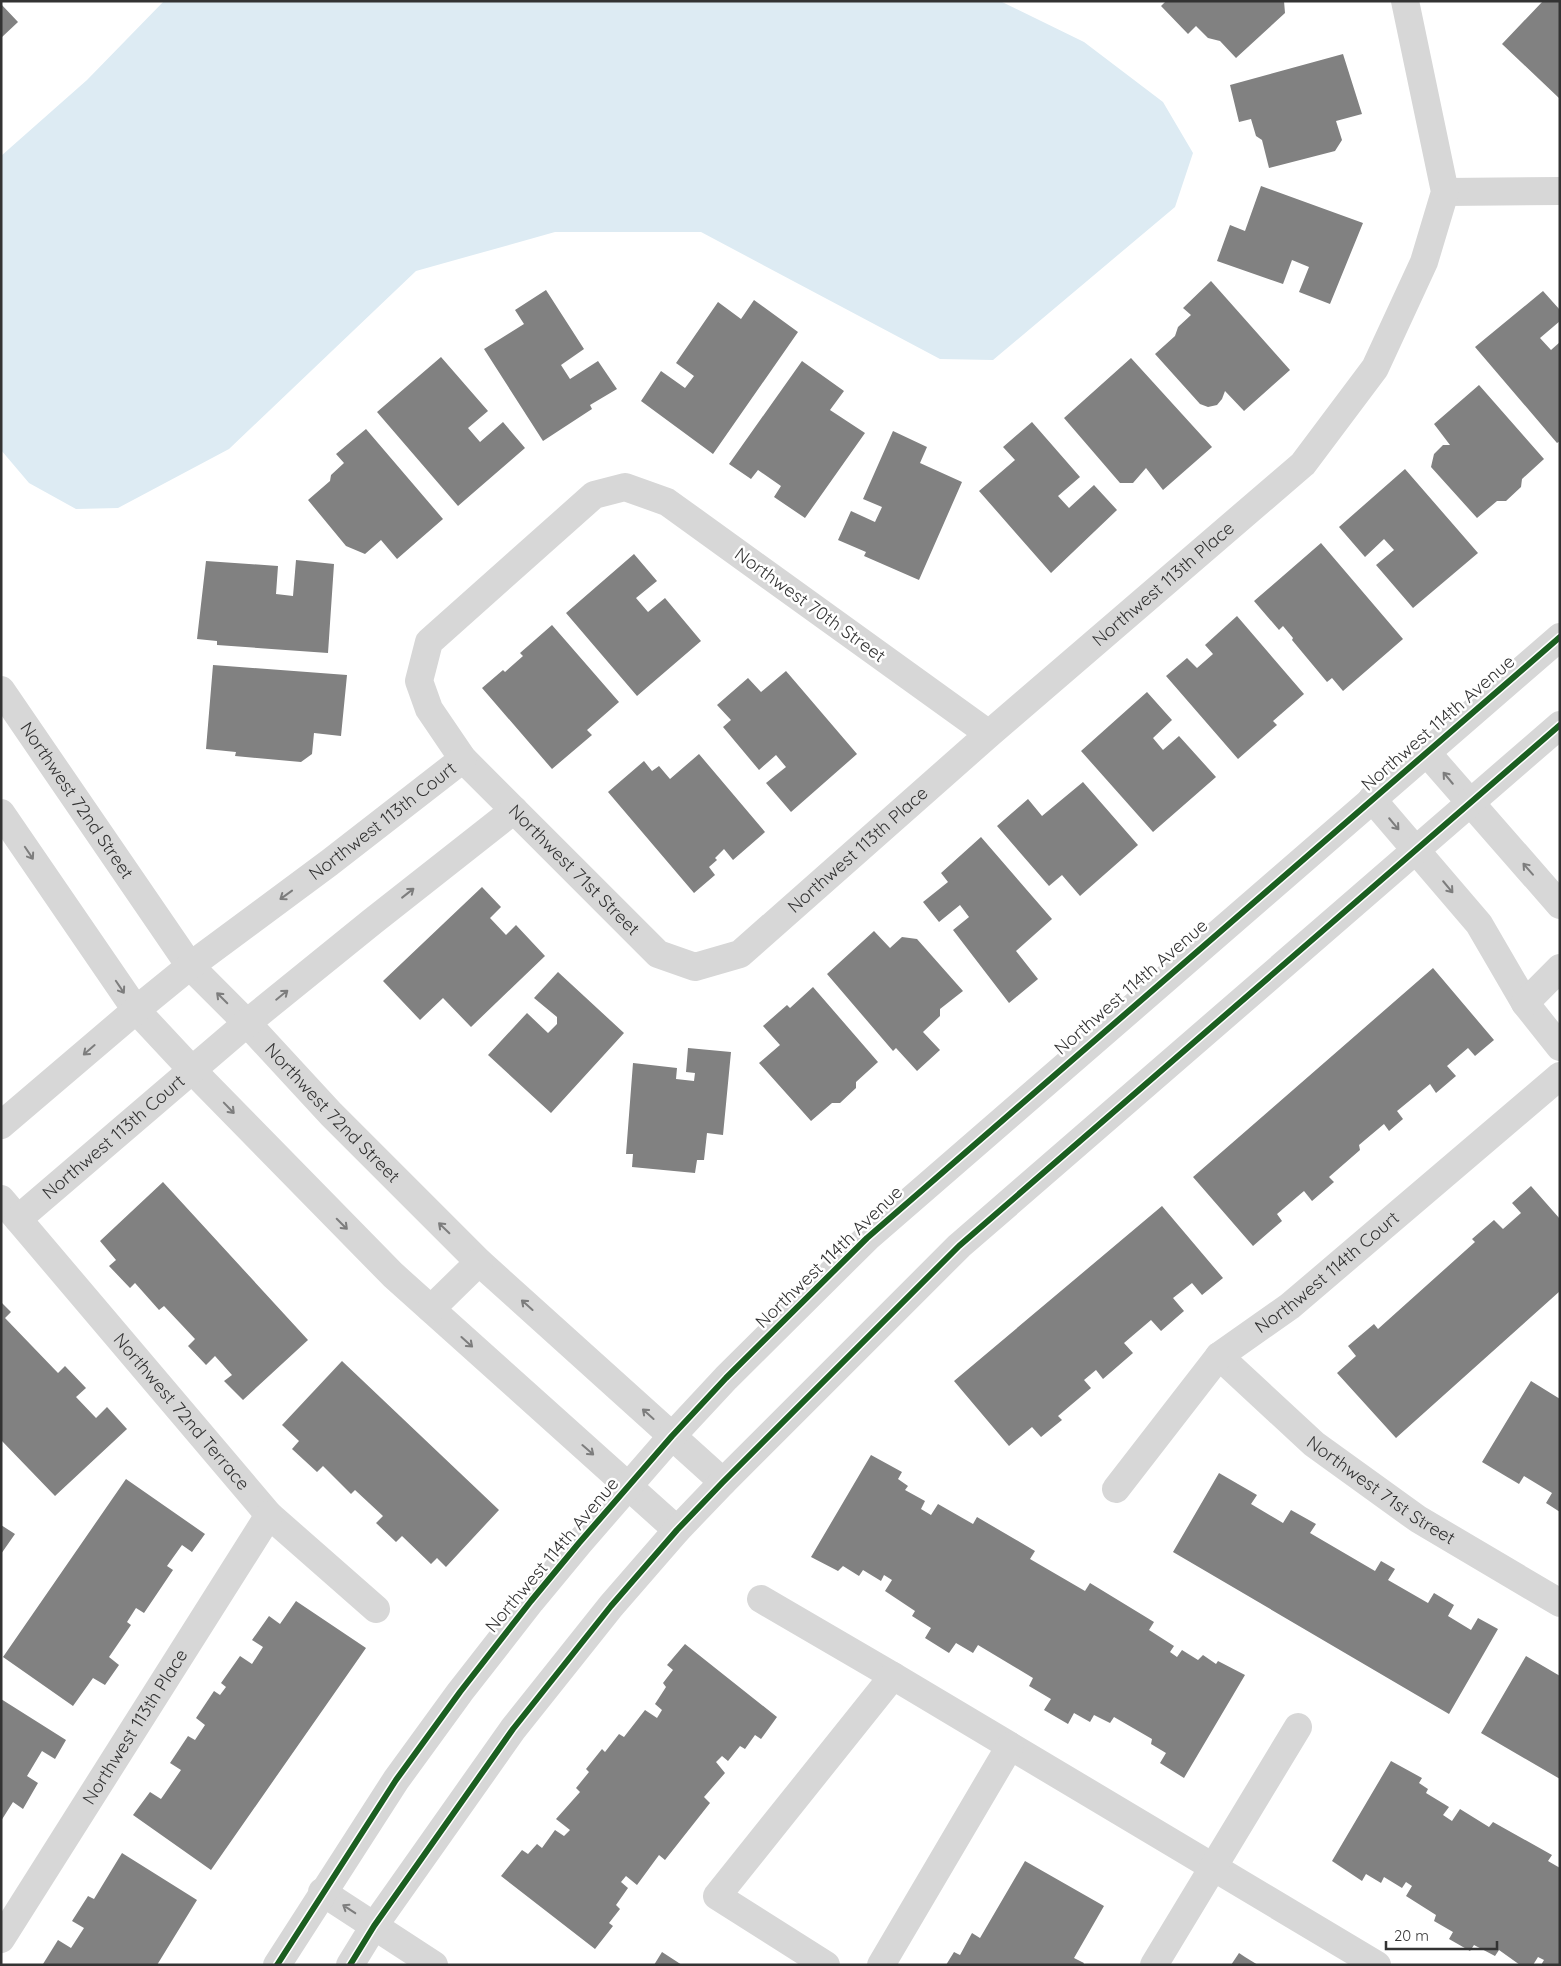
<svg xmlns="http://www.w3.org/2000/svg" width="1561" height="1966" font-family="Quicksand,sans-serif">
<style>
.water{fill:#ddebf3}
.building{fill:#818181}
.lines{fill:none;stroke-linecap:round;stroke-linejoin:round}
.minor{stroke:#d7d7d7;stroke-width:28}
.cycleway-casing{stroke:#fff;stroke-width:9}
.cycleway{stroke:#1b5e20;stroke-width:6}
.oneway{stroke:#7d7d7d}
.labels{text-anchor:middle;stroke-width:5;stroke-linejoin:round;paint-order:stroke}
.street-label{font-size:18px;fill:#333;stroke:#fff}
</style>
<rect width="100%" height="100%" fill="#fff"/>
<path class="water" d="M164,1H1000L1084,42L1163,102L1193,153L1175,207L993,360L940,359L701,232H555L416,271L229,449L118,508L76,509L29,483L1,450V156L87,80Z"/>
<path class="building" d="M1166,1H1284L1285,13L1236,58L1220,41L1208,38L1196,26L1188,34L1161,6Z
M1543,1H1560V99L1502,44Z
M1,4L18,22L1,38Z
M1343,54L1362,114L1336,121L1342,140L1335,151L1269,168L1262,140L1256,136L1251,119L1239,122L1230,85Z
M1261,186L1363,223L1330,304L1299,292L1309,267L1292,260L1283,284L1217,261L1230,225L1245,231Z
M1211,281L1290,370L1244,411L1225,391L1222,399L1217,405L1208,407L1200,404L1155,354L1175,336L1178,327L1191,315L1183,308Z
M546,290L584,349L561,365L570,379L598,361L617,389L590,405L592,409L543,441L484,349L524,324L515,310Z
M1543,291L1560,310V321L1540,338L1551,350L1560,342V441L1557,443L1475,347Z
M754,300L798,332L713,454L641,401L661,371L685,388L694,376L676,363L718,302L741,319Z
M441,357L488,411L468,428L480,442L503,422L525,448L458,506L377,412Z
M1131,358L1212,447L1163,490L1146,468L1133,483H1120L1064,418Z
M802,361L844,391L830,410L865,433L805,518L774,497L781,486L758,470L751,479L729,464Z
M1479,385L1544,459L1522,479L1521,487L1506,501H1497L1477,518L1431,467L1434,454L1443,445H1450L1434,424Z
M1032,422L1080,477L1058,496L1069,508L1094,485L1117,510L1051,573L979,491L1015,460L1003,447Z
M366,429L443,519L397,559L381,540L365,554L346,546L308,500L330,481L331,475L344,463L336,454Z
M893,431L927,447L920,463L962,482L919,580L864,556L866,552L838,540L851,511L875,522L882,507L863,499Z
M1405,469L1478,553L1413,608L1376,565L1394,550L1384,539L1365,557L1339,527Z
M1321,543L1403,639L1343,691L1332,678L1327,682L1292,640L1293,638L1283,626L1279,630L1254,601Z
M634,554L657,581L636,598L648,612L665,598L701,641L637,696L566,613Z
M296,560L334,564L328,653L217,645V641L197,639L206,561L278,566L276,594L293,596Z
M1237,616L1304,694L1273,721L1277,725L1238,759L1166,676L1187,658L1197,668L1213,654L1205,645Z
M552,625L619,702L587,730L592,735L552,769L482,688L503,670L505,672L523,656L520,653Z
M213,665L347,675L341,736L314,733L312,754L301,762L235,756L236,752L206,749Z
M786,671L857,754L791,812L766,783L786,767L776,755L759,770L723,727L731,720L717,705L748,678L761,692Z
M1147,692L1172,720L1153,738L1163,750L1179,736L1216,777L1153,832L1081,751Z
M699,754L765,832L733,860L724,849L715,858L717,860L709,867L715,875L694,893L608,792L644,761L652,771L659,766L670,779Z
M1083,782L1138,845L1080,896L1062,875L1049,886L997,826L1028,799L1042,816Z
M981,837L1052,919L1016,951L1038,979L1009,1003L953,930L969,917L960,905L939,922L923,902L948,882L941,873Z
M482,887L501,907L490,918L506,935L516,925L545,956L471,1027L443,998L420,1020L383,981Z
M874,931L890,948L902,937L917,939L963,991L940,1009V1016L923,1032L940,1050L917,1071L896,1048L893,1051L827,974Z
M1433,968L1494,1040L1475,1056L1468,1048L1447,1066L1456,1076L1436,1093L1430,1084L1397,1111L1403,1119L1389,1131L1384,1124L1359,1145L1360,1150L1329,1177L1334,1182L1312,1201L1304,1191L1277,1214L1282,1221L1253,1246L1193,1177Z
M558,972L624,1033L551,1113L488,1055L527,1013L548,1033L557,1024V1017L534,998Z
M813,987L878,1062L856,1082V1088L840,1103H832L811,1121L759,1063L780,1045L763,1026L787,1005L790,1008Z
M688,1048L731,1052L723,1135L707,1133L704,1160H697L695,1173L632,1167L633,1154H626L633,1063L677,1068L676,1079L694,1081L695,1073L686,1072Z
M163,1182L308,1340L243,1400L224,1381L232,1375L215,1356L206,1365L188,1346L195,1339L164,1306L159,1310L135,1283L130,1288L109,1266L116,1260L100,1241Z
M1531,1186L1560,1219V1291L1396,1438L1337,1373L1356,1356L1348,1346L1374,1324L1378,1329L1475,1242L1472,1239L1494,1220L1503,1229L1521,1213L1512,1203Z
M1162,1206L1223,1278L1202,1295L1192,1283L1173,1298L1184,1311L1161,1331L1151,1320L1124,1343L1133,1353L1103,1379L1096,1370L1084,1380L1091,1388L1058,1416L1062,1420L1041,1437L1032,1427L1009,1446L954,1381Z
M1,1302L11,1312L5,1318L58,1373L65,1366L86,1388L76,1397L96,1418L107,1407L127,1429L55,1496L1,1440Z
M342,1361L499,1510L446,1567L437,1558L431,1564L402,1536L396,1542L376,1523L383,1516L355,1490L351,1494L323,1466L317,1472L292,1449L299,1441L282,1425Z
M1531,1381L1560,1399V1512L1546,1503L1552,1493L1524,1476L1519,1484L1482,1462Z
M871,1455L902,1472L898,1479L908,1486L905,1490L925,1501L921,1509L931,1515L938,1504L973,1524L977,1517L1035,1551L1030,1559L1085,1591L1090,1583L1154,1622L1149,1630L1174,1646L1170,1652L1177,1657L1182,1650L1198,1660L1203,1655L1216,1664L1218,1661L1245,1675L1184,1778L1160,1763L1166,1753L1151,1744L1152,1739L1114,1717L1110,1723L1094,1715L1090,1722L1074,1713L1068,1724L1044,1710L1051,1699L1029,1686L1033,1678L978,1645L973,1653L956,1643L949,1653L925,1638L931,1628L912,1616L915,1611L885,1591L892,1580L884,1575L881,1581L863,1570L859,1576L843,1566L838,1571L811,1557Z
M1219,1473L1257,1495L1251,1504L1283,1523L1291,1510L1316,1524L1310,1533L1375,1571L1381,1561L1395,1569L1388,1580L1428,1603L1434,1593L1454,1605L1448,1616L1471,1630L1478,1618L1498,1629L1449,1714L1173,1552Z
M126,1479L205,1534L192,1552L182,1545L167,1566L173,1570L144,1613L136,1608L127,1622L131,1625L109,1657L119,1665L105,1685L93,1678L73,1706L3,1657Z
M1,1525L15,1534L1,1554Z
M296,1601L366,1648L211,1870L133,1815L150,1792L161,1799L181,1770L170,1763L188,1736L195,1740L205,1725L196,1718L214,1691L220,1695L226,1687L221,1683L240,1656L252,1664L263,1647L252,1640L269,1616L280,1624Z
M685,1644L777,1717L761,1739L755,1735L745,1749L740,1746L728,1761L722,1756L716,1762L725,1773L704,1797L710,1803L665,1860L659,1855L637,1885L626,1876L621,1882L628,1888L616,1905L620,1909L609,1923L613,1926L595,1949L501,1876L522,1850L528,1854L537,1844L542,1848L555,1830L564,1836L570,1830L556,1819L580,1792L576,1788L589,1772L586,1769L602,1749L605,1752L619,1734L624,1737L645,1710L657,1718L662,1710L655,1704L666,1687L663,1683L673,1670L667,1665Z
M1526,1656L1560,1676V1779L1481,1733Z
M1,1699L66,1740L55,1759L42,1751L27,1776L38,1783L23,1809L13,1802L1,1821Z
M1391,1761L1422,1778L1419,1783L1428,1789L1426,1793L1449,1807L1443,1815L1452,1821L1460,1809L1489,1827L1493,1822L1552,1855L1548,1861L1560,1868V1965H1541L1544,1960L1538,1957L1533,1965H1520L1499,1950L1495,1956L1474,1945L1470,1951L1449,1939L1453,1932L1434,1921L1436,1915L1406,1896L1412,1886L1406,1882L1402,1888L1384,1877L1381,1883L1366,1874L1362,1881L1332,1861Z
M122,1853L197,1900L157,1965L43,1964L58,1940L71,1948L84,1928L72,1921L88,1896L94,1899Z
M1025,1861L1104,1906L1074,1958L1084,1963L1083,1965H946L954,1952L960,1955L972,1933L980,1938Z
M662,1952L682,1965H654Z
M1239,1953L1245,1957L1258,1965H1231Z"/>
<g class="lines">
<g class="minor">
<path d="M1445,192L1560,191"/>
<path id="s1" d="M1,690L190,966L247,1023L331,1114L479,1262L723,1482"/>
<path id="s2" d="M989,734L667,502L625,487L594,495L429,642L419,681L429,709L463,759L658,954L695,967L740,954L989,734L1303,464L1375,368L1424,262L1445,192L1405,1"/>
<path d="M1427,753L1560,905"/>
<path d="M1372,799L1479,924L1525,1003L1560,1047"/>
<path d="M1,813L136,1010L192,1070L393,1275L677,1530"/>
<path d="M1525,1003L1560,968"/>
<path id="s3" d="M1,1125L136,1010L190,966L329,863L463,759"/>
<path id="s4" d="M1,1199L269,1515L376,1609"/>
<path id="s5" d="M18,1219L247,1023L373,921L514,810"/>
<path d="M431,1309L479,1262"/>
<path id="s6" d="M1219,1356L1314,1444L1418,1519L1560,1603"/>
<path id="s7" d="M1116,1489L1219,1356L1290,1306L1560,1076"/>
<path d="M761,1599L893,1676L1377,1965"/>
<path d="M322,1892L434,1965"/>
<path id="s8" d="M1,1939L269,1515"/>
<path d="M277,1965L396,1780L460,1692L531,1601L579,1543L672,1436L726,1378L867,1238L1560,637"/>
<path d="M350,1965L374,1926L513,1729L611,1606L677,1530L723,1482L959,1246L1560,725"/>
<path d="M826,1965L717,1896L893,1676"/>
<path d="M881,1965L1010,1746"/>
<path d="M1154,1965L1298,1727"/>
</g>
<g class="cycleway-casing">
<path id="cycleway" d="M277,1965L396,1780L460,1692L531,1601L579,1543L672,1436L726,1378L867,1238L1560,637
M350,1965L374,1926L513,1729L611,1606L677,1530L723,1482L959,1246L1560,725"/>
</g>
<use href="#cycleway" class="cycleway"/>
</g>
<defs><path id="oneway-shaft" d="M-6 0H5M1.5-3L5.5 0L1.5 3" fill="none" stroke-width="1.6" stroke-linecap="round" stroke-linejoin="round" transform="scale(1.25)"/></defs>
<g class="oneway">
<use href="#oneway-shaft" transform="translate(1448 778) rotate(-130)"/>
<use href="#oneway-shaft" transform="translate(1394 824) rotate(50)"/>
<use href="#oneway-shaft" transform="translate(29 853) rotate(56)"/>
<use href="#oneway-shaft" transform="translate(1528 869) rotate(-131)"/>
<use href="#oneway-shaft" transform="translate(1448 887) rotate(50)"/>
<use href="#oneway-shaft" transform="translate(408 893) rotate(-38)"/>
<use href="#oneway-shaft" transform="translate(286 895) rotate(144)"/>
<use href="#oneway-shaft" transform="translate(120 987) rotate(56)"/>
<use href="#oneway-shaft" transform="translate(282 995) rotate(-39)"/>
<use href="#oneway-shaft" transform="translate(222 998) rotate(-135)"/>
<use href="#oneway-shaft" transform="translate(89 1050) rotate(139)"/>
<use href="#oneway-shaft" transform="translate(229 1108) rotate(46)"/>
<use href="#oneway-shaft" transform="translate(342 1224) rotate(45)"/>
<use href="#oneway-shaft" transform="translate(444 1228) rotate(-136)"/>
<use href="#oneway-shaft" transform="translate(527 1305) rotate(-138)"/>
<use href="#oneway-shaft" transform="translate(467 1342) rotate(42)"/>
<use href="#oneway-shaft" transform="translate(648 1414) rotate(-138)"/>
<use href="#oneway-shaft" transform="translate(588 1450) rotate(41)"/>
<use href="#oneway-shaft" transform="translate(349 1909) rotate(-147)"/>
</g>
<g class="labels">
<g class="street-label">
<text dy="6" stroke="none"><textPath href="#s2" startOffset="1749">Northwest 113th Place</textPath></text>
<text transform="translate(810 605) rotate(36)" y="6">Northwest 70th Street</text>
<text transform="translate(1438 723) rotate(-41)" y="6">Northwest 114th Avenue</text>
<text dy="6" stroke="none"><textPath href="#s1" startOffset="134">Northwest 72nd Street</textPath></text>
<text dy="6" stroke="none"><textPath href="#s3" startOffset="488">Northwest 113th Court</textPath></text>
<text dy="6" stroke="none"><textPath href="#s2" startOffset="1344">Northwest 113th Place</textPath></text>
<text dy="6" stroke="none"><textPath href="#s2" startOffset="982">Northwest 71st Street</textPath></text>
<text transform="translate(1131 987) rotate(-41)" y="6">Northwest 114th Avenue</text>
<text dy="6" stroke="none"><textPath href="#s1" startOffset="539">Northwest 72nd Street</textPath></text>
<text dy="6" stroke="none"><textPath href="#s5" startOffset="126">Northwest 113th Court</textPath></text>
<text transform="translate(829 1257) rotate(-44)" y="6">Northwest 114th Avenue</text>
<text dy="6" stroke="none"><textPath href="#s7" startOffset="305">Northwest 114th Court</textPath></text>
<text dy="6" stroke="none"><textPath href="#s4" startOffset="279">Northwest 72nd Terrace</textPath></text>
<text dy="6" stroke="none"><textPath href="#s6" startOffset="211">Northwest 71st Street</textPath></text>
<text transform="translate(552 1555) rotate(-50)" y="6">Northwest 114th Avenue</text>
<text dy="6" stroke="none"><textPath href="#s8" startOffset="251">Northwest 113th Place</textPath></text>
</g>
</g>
<rect width="1561" height="1966" fill="none" stroke="#333333" stroke-width="5"/>
<path d="M1386 1941v8h111v-8" fill="none" stroke="#333333" stroke-width="2.5"/>
<text x="1394" y="1941" font-size="15" fill="#333333" stroke="#ffffff" stroke-width="4" paint-order="stroke">20 m</text>
</svg>
